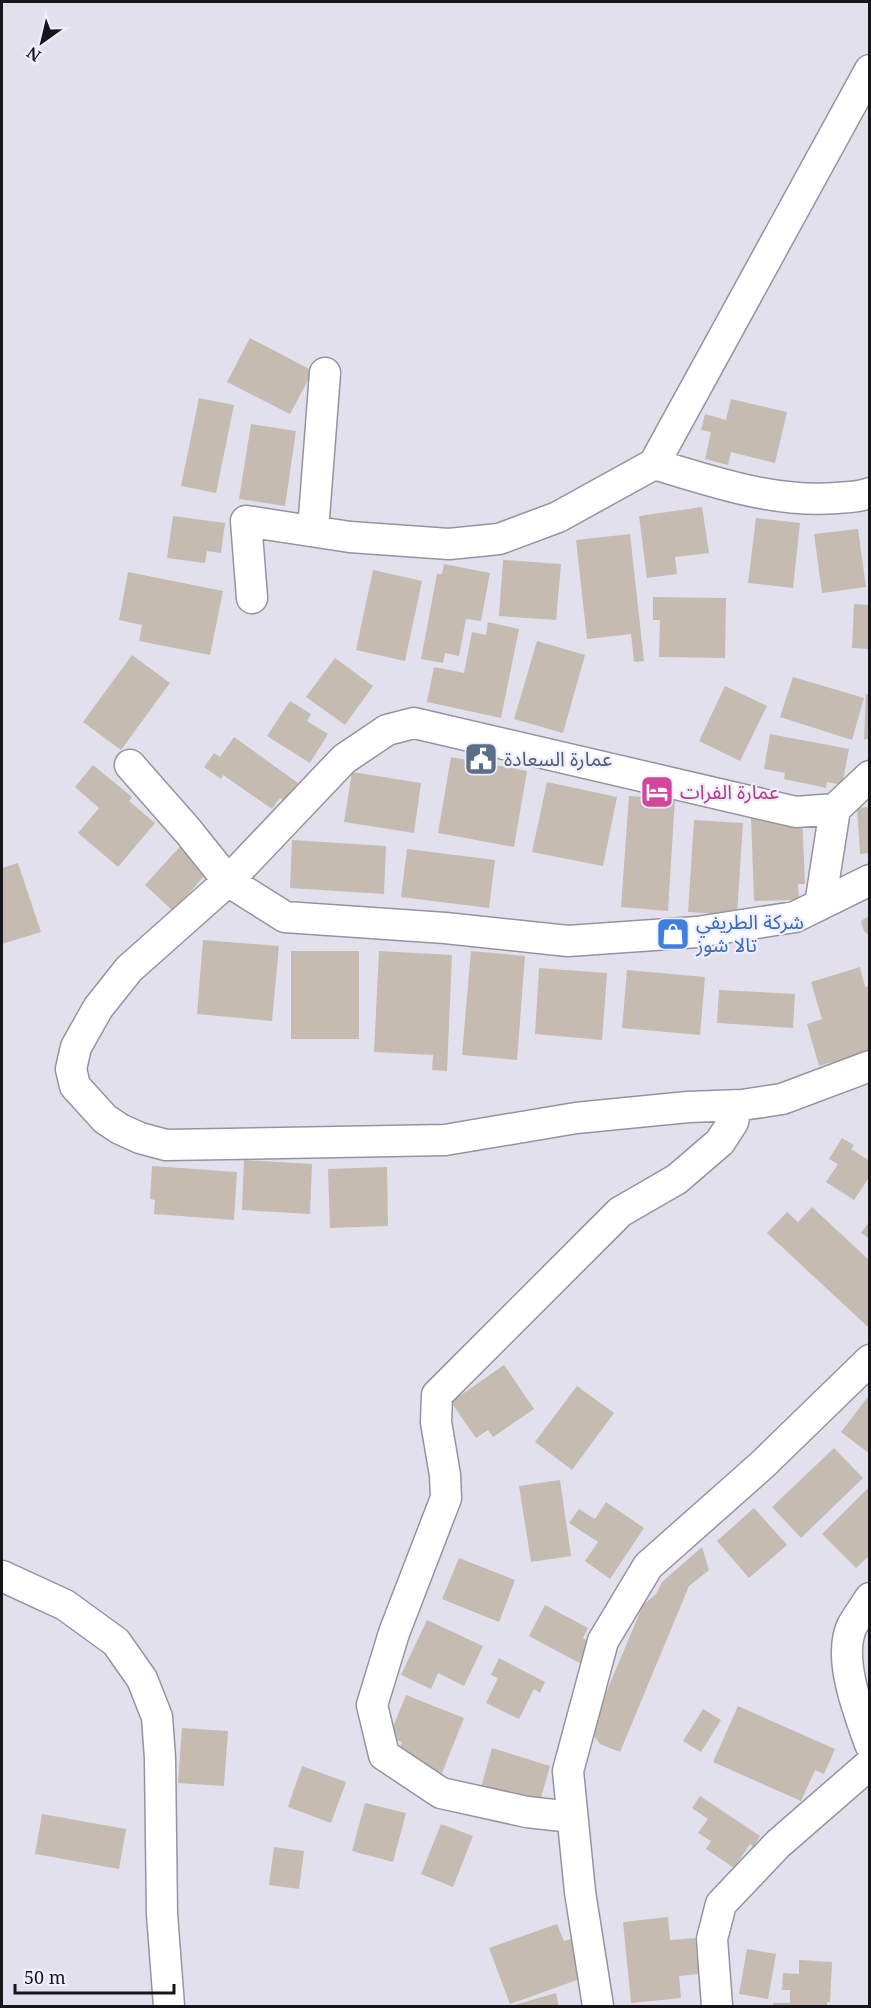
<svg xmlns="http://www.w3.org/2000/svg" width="871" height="2008" font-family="'Noto Serif','Noto Sans Arabic',serif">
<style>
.building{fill:#c5bbb1}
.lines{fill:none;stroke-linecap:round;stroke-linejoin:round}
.minor-casing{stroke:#95939f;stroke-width:33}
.minor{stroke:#fff;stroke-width:30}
.labels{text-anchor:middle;stroke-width:4.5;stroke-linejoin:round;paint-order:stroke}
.service-label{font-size:20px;fill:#4e5e75;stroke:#f0eefb;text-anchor:start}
.hotel-label{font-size:20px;fill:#b23c85;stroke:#f0eefb;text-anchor:start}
.shop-label{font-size:20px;fill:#366cbe;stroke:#f0eefb;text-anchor:start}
</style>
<rect width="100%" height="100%" fill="#e2e0ed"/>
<path class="building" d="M250,338L313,371L290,414L227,382Z
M199,398L234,405L216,493L181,486Z
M731,399L787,412L775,463L731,452L728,465L705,459L711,432L701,430L705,414L726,420Z
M251,424L296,431L285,506L239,499Z
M702,507L709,553L675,557L677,574L647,578L639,516Z
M173,516L225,523L221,553L207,551L205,563L167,558Z
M756,518L800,523L793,588L748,583Z
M858,529L866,587L822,593L814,534Z
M630,534L644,661L634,662L631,634L587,639L576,540Z
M503,560L561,564L556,620L499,616Z
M444,564L490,573L481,621L466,619L459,656L445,653L443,663L421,659L437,574H442Z
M373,570L422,581L405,661L356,650Z
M128,572L223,591L210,655L139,641L142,625L119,620Z
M653,597L726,598L725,658L659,657L660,620H653Z
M854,604L870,605V649L852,648Z
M488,622L519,629L501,718L427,702L434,667L464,673L472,632L486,635Z
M537,641L585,655L563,733L514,719Z
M132,655L170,683L121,750L83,722Z
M335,658L373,686L345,725L306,697Z
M793,677L864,698L852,740L780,717Z
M725,686L767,706L740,761L699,741Z
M866,694H870V739H864Z
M290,701L311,714L307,721L328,734L310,763L267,736Z
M770,734L849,749L842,785L827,782L826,788L784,779L785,773L764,769Z
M234,737L298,783L285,801L280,798L272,809L223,775L221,779L204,767L214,753L220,757Z
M451,757L527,771L514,847L438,833Z
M93,765L132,797L129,801L155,823L118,867L78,833L99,808L75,787Z
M352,772L421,783L414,833L344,822Z
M547,782L617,797L603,866L532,852Z
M629,796L675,799L668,911L621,907Z
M870,807V853L860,854L857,808Z
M802,816L805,884H798L799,900L754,901L751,817Z
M694,820L743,823L737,915L688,912Z
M292,840L386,846L384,894L290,888Z
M185,841L213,866L173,911L145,885Z
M407,849L495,860L489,908L401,897Z
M18,863L41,932L2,944V868Z
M870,915V937L864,931L861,921Z
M203,940L279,946L272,1021L197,1014Z
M291,951H359V1039H291Z
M379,951L452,955L447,1071L432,1070L433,1055L374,1052Z
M471,951L525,956L517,1060L462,1055Z
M860,967L865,987L870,986V1051L819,1066L807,1024L822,1019L811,982Z
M539,968L607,973L602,1040L535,1034Z
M627,970L705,977L700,1035L622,1028Z
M719,990L795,994L793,1028L717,1023Z
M842,1138L854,1145L851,1149L870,1161V1176L854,1200L826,1182L838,1164L829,1159Z
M244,1160L312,1164L310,1214L242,1210Z
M152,1166L237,1172L234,1220L154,1214L155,1200L150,1199Z
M387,1167L388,1226L330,1228L328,1169Z
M812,1207L870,1261L868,1327L767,1233L787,1212L798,1222Z
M870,1220V1239L861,1233Z
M504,1365L534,1409L493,1437L488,1430L476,1438L451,1402Z
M577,1386L614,1413L572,1470L535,1442Z
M870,1394V1454L841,1432Z
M834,1448L863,1478L801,1538L772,1507Z
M560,1480L571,1556L531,1562L519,1486Z
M870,1486V1555L856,1568L822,1534Z
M606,1502L644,1528L610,1579L585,1561L598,1542L569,1523L579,1509L595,1519Z
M754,1508L787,1545L749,1578L717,1541Z
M702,1547L709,1570L689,1586L620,1752L600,1744L590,1731L643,1605L656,1594L662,1582Z
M459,1558L515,1580L499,1622L442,1599Z
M545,1605L588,1628L583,1638L596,1646L585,1666L529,1636Z
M427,1620L483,1646L464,1686L438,1673L431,1689L401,1675Z
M499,1658L545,1682L540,1693L534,1689L519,1719L486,1703L498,1678L491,1675Z
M406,1695L464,1718L442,1773L397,1755L402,1742L389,1737Z
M738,1706L835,1749L824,1774L815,1770L801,1801L713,1762Z
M703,1709L721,1720L701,1752L683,1741Z
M182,1728L228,1731L224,1786L178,1783Z
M492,1748L550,1766L538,1808L480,1791Z
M302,1766L346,1782L331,1823L288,1807Z
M700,1796L760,1836L753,1847L750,1844L734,1868L706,1849L711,1841L698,1833L708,1819L692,1808Z
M365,1803L406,1813L393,1862L352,1851Z
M42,1814L126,1829L119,1869L35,1854Z
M441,1824L473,1836L453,1887L421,1874Z
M274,1847L304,1851L299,1889L269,1885Z
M668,1917L670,1940L695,1938L699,1974L679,1976L681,1998L631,2003L623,1922Z
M557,1924L564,1941L576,1937L585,1962L575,1965L580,1979L510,2004L489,1948Z
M747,1949L776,1954L768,1999L739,1994Z
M799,1960L832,1962L830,2002H827V2006H773V2003H790V1990H782L783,1973L799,1974Z
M556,1993L559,2006H511Z"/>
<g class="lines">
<g class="minor-casing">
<path id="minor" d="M654,464L870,70
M313,531L325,373
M252,598L246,521L350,537L449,544L499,539L558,517L654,464C714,482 774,503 837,498C849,497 859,497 870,493
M130,765L188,831L228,881L285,917L445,928L568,941L697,932L795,917L870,880
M870,776L835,809L796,812L414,723L387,730L344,759L228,881L129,969L98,1008L76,1047L71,1069L75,1086L105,1119L120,1129L140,1138L166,1145L445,1140L576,1118L688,1107L742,1105L782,1099L870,1066
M820,905L835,809
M2,1576L65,1605L116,1642L142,1679L157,1717L160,1758L162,1914L169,2006
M870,1598C864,1608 857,1617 852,1626C837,1658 859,1713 870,1744
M572,1817L527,1812L441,1793L384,1755L372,1705L394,1633L446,1498L445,1475L436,1422L437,1395L620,1212L677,1179L720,1142L733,1122L736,1106
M598,2006L580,1892L568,1771L603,1641L648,1566L762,1465L870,1360
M717,2006L712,1939L721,1904L778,1844L870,1764"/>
</g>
<use href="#minor" class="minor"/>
</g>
<defs>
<g id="civic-square" transform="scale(1.725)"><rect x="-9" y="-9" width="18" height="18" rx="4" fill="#5c6f8a" stroke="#f0eefb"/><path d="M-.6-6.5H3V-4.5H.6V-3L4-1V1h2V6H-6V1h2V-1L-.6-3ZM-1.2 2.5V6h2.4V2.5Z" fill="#fff"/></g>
<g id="hotel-square" transform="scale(1.725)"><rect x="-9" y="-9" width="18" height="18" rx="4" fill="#d1479c" stroke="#f0eefb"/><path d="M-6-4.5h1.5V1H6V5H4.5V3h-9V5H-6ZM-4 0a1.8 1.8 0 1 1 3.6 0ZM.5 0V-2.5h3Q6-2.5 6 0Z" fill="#fff"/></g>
<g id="shop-square" transform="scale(1.725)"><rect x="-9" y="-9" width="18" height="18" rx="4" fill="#3f7fe0" stroke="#f0eefb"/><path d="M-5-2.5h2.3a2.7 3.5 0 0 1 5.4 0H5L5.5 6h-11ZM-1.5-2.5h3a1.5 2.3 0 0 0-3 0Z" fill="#fff"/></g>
</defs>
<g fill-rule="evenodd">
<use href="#civic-square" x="481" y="759"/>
<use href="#hotel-square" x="657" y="792"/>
<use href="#shop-square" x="673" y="934"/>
</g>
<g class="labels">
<g class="service-label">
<text x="504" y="766">عمارة السعادة</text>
</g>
<g class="hotel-label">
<text x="680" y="799">عمارة الفرات</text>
</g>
<g class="shop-label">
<text x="696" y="929">شركة الطريفي<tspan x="696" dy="23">تالا شوز</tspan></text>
</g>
</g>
<rect width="871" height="2008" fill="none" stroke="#16161a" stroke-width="6"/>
<g transform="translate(42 42) rotate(214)" stroke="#f0eefb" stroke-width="4.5" paint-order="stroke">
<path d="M0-4.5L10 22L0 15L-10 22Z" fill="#16161a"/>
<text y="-9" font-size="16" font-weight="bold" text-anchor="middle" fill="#16161a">N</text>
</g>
<path d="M15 1984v9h159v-9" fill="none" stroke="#16161a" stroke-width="3"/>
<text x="24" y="1984" font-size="18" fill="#16161a" stroke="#f0eefb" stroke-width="4.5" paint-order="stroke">50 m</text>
</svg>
